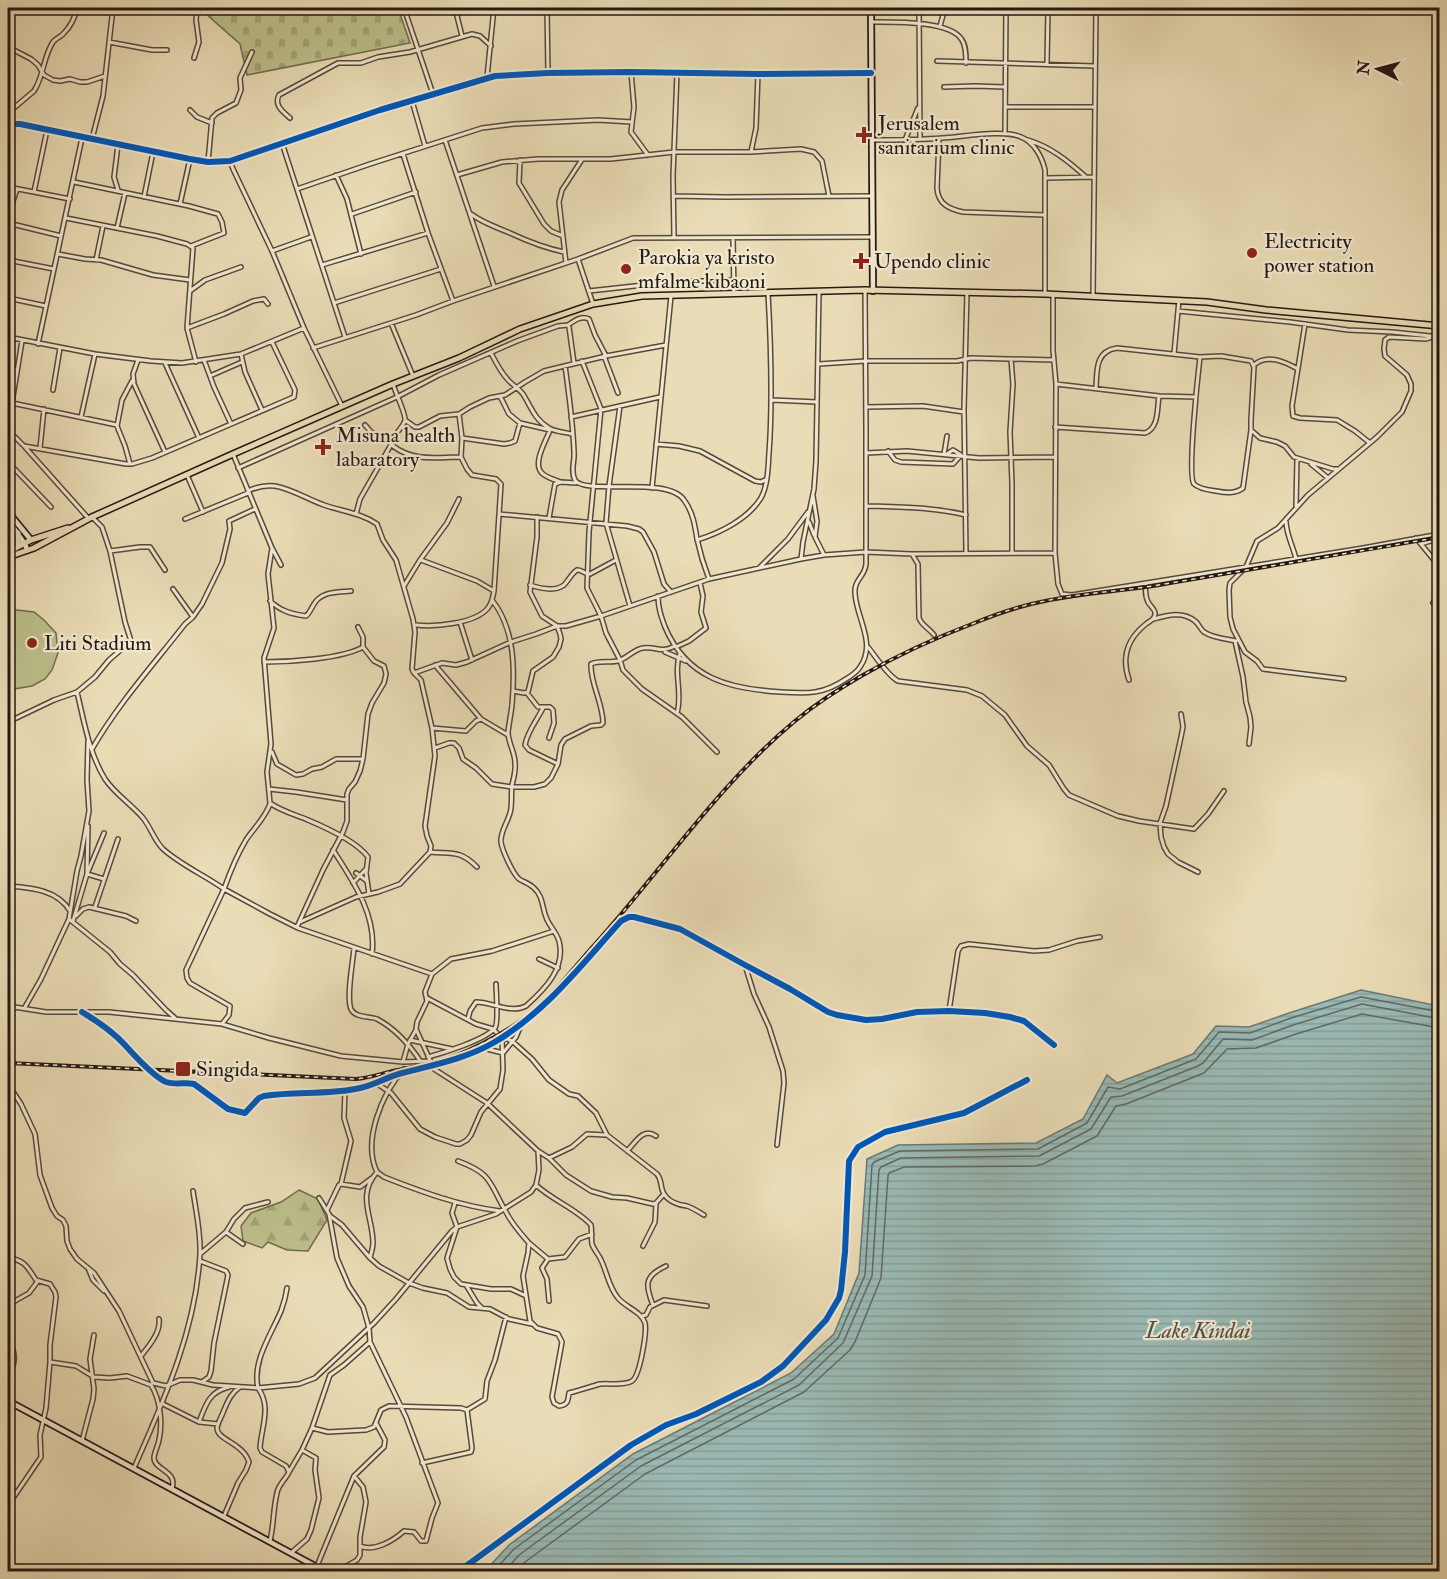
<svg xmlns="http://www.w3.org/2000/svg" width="1447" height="1579" font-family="'IM FELL Double Pica',serif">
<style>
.grass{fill:#bcbf8b;stroke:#706c4f;stroke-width:1.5}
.forest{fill:url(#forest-firs);stroke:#706c4f;stroke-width:1.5}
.cemetery{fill:url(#cemetery-stones);stroke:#706c4f;stroke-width:1.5}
.water{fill:url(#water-rules);stroke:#6b7974;stroke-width:1.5}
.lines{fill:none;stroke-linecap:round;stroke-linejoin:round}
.shore{stroke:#5f6964;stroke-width:1.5}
.street-casing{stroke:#56493c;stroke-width:6}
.secondary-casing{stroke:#241813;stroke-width:8}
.highway-casing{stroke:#241813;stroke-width:8}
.street{stroke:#f1e8d0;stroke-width:3}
.secondary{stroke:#f1e8d0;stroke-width:4.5}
.highway{stroke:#eadcb6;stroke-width:5}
.rail-casing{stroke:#241813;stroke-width:4}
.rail{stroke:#f1e8d0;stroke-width:1.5;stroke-dasharray:4.5;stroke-linecap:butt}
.cycleway-casing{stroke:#f1e8d0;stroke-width:10}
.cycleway{stroke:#0057b8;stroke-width:6}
.poi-dot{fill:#8f2418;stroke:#f1e8d0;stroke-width:2}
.labels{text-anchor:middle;stroke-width:4.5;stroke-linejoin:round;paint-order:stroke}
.poi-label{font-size:21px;fill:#241813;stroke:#f1e8d0;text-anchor:start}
.water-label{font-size:22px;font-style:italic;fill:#4d514c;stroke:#f1e8d0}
</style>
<defs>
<pattern id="forest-firs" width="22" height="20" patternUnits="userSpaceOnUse" patternTransform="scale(1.5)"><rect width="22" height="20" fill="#bcbf8b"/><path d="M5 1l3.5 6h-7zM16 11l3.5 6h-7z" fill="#a1a377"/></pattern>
<pattern id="cemetery-stones" width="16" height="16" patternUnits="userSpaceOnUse" patternTransform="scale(1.5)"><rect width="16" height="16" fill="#bcbf8b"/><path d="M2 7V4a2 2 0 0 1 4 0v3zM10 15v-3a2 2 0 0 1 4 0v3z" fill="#a1a377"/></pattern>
<pattern id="water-rules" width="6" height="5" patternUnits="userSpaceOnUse" patternTransform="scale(1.5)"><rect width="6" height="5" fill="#9abab5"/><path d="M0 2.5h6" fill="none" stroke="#859f9b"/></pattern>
</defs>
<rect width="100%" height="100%" fill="#eadcb6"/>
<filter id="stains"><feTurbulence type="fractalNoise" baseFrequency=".00333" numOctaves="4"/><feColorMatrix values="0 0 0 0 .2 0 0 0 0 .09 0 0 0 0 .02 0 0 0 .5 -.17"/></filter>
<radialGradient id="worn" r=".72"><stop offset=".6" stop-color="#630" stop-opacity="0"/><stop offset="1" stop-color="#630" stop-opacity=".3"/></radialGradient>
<path class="grass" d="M8,609L34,612L44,620L56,633L58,653L52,670L45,679L32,686L8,690Z"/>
<path class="forest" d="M299,1190L318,1199L327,1220L308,1251L287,1250L268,1242L262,1248L243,1241L241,1226L251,1213L281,1202Z"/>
<path class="cemetery" d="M207,8H398L410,43L247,75L240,44L206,14Z"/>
<path class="water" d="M1361,990L1439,1006V1571H485L509,1545L633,1454L791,1373L834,1334L859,1273L867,1159L898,1145L1036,1143L1083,1119L1107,1075L1117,1083L1193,1054L1216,1026L1249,1027L1289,1013Z"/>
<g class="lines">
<path class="shore" d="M493,1572L514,1549L636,1460L794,1379L838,1338L865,1275L872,1165L874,1162L900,1151L1038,1149L1087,1123L1108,1087L1120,1089L1196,1059L1219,1032L1250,1033L1291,1018L1361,997L1440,1012
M504,1572L519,1555L641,1466L799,1385L843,1343L872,1276L879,1170L881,1167L901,1158L1039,1156L1091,1129L1111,1097L1122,1096L1198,1066L1203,1063L1223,1039L1252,1040L1293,1025L1362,1004L1440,1019
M516,1572L525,1562L645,1474L804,1392L850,1350L855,1342L881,1278L888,1176L889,1173L904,1167L1035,1166L1043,1164L1097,1136L1116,1106L1126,1104L1204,1073L1227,1049L1256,1048L1296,1034L1362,1014L1440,1028"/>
<g class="street-casing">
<path id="street" d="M404,8L433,94
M455,8L462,36
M547,8L548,73
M919,8L920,139
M871,22C891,22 951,20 962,40C966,46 966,55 966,63
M940,26L945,8
M109,42L152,50H167
M8,47L31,59L38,65L44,75L53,80L60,81L70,79L80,82H87L105,76
M194,58L199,42L196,20L197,8
M937,61L1094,66
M1047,64L1048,8
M631,72L634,107L631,132L648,155
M487,77L494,8
M944,87L975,86L1005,87
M412,101L425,146
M1006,107H1094
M190,110L197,117L212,123
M8,113L34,91C44,76 43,57 53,42C56,38 61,37 64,33C71,26 75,17 77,8
M290,118C282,111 274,105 279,95L338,63H361L378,57L410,52L472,34L480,36L491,46
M8,124H20L190,159L208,162L230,161L380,110L495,76L548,73L631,72L758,74L871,73
M1005,134L1006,8
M92,139L103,96L113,8
M939,139L937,188C938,204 949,209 963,212L1045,215
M445,140L494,286
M872,140C895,140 919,140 942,138C962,137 1004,129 1021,137C1034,142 1042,157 1045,170V294
M905,140L918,108
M1028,140C1051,147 1068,161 1086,177
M8,142L11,123
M282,143L345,337
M118,145L114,177L118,190
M751,152L756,128L758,74
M403,154L428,233L453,301
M520,160L519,183L544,224L551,231L563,236
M230,161L233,169L272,251L304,328L342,406
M208,162L212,118L217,113L236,103L241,90L240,78L252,52
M336,175L347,199L361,254
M457,175L502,162L538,159H611L674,152H750L801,149L814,152L822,161L829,196
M1046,178L1094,177
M74,182L189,206L218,214L222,222L224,233L191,246
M8,187L70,199
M297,189L370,164L482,128L514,124L598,120L632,122
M34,192L47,130
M673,196L725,197L872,196
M144,197L153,152
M180,204L190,159
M352,214L416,192
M471,214C483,223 496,227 510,233C527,241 545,248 564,252
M8,216L17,189
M66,218L157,236L187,244L193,248L187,328L196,362
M8,223L61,236
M117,228L125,193
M674,237L673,176L677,73
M733,238L734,293
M272,251L311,237
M58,254L85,259L101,260L153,275L190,280
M578,259L593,304
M8,260L54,269
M96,260L103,226
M566,263L559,202L562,190L581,161
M322,265L428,233
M190,291L205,280L241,267
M589,291L671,282L734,280
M1053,294V350L1056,384L1055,553L1058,584L1062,594L1072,595L1363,548L1440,534
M1093,296L1096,8
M8,298L46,306
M334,303L441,269
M1178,311L1290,322L1348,330L1392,332L1440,337
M391,323L413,376
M1305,324L1292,406L1293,416L1300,418L1337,420L1355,431L1370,443
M568,325C574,321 581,315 589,319L595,335L606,356
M187,328L224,314L253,301L264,299L268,304
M8,337L95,354L151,361L182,363L241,354L304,328
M38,344L82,138
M313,348L416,315L453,301L578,259L633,238L873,237
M491,353C496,363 501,373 509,381C514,386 519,389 523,394C531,407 535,420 549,428C555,432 565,432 572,434
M241,354L245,372L262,410
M1174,354L1179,300
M604,356L618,393
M1200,357C1198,374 1187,476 1194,484C1199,489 1209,490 1216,491C1226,493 1235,494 1243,488L1251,430
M1011,359L1013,384L1010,432L1012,483V552
M138,360L133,374L134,384L165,452
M204,360L214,387L231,424
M582,361L601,409L589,532L587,588L601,616L606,633L620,660L623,670L642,689L682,717L717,752
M165,363L199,438
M819,364L865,361H957L971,358L1054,360
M1254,365C1267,353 1285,362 1298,369
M565,366C569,394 573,424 574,452C575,461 570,471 575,480C585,496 667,475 684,500C693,512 695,526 697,539C700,553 704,566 709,579
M8,369L17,370
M210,376L242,362
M393,384C395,392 406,414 405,420C402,431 392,432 393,446C414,462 436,457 461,457L467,469L472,475L496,479L501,484L494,591C493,597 492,603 488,608C475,624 434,627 416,625
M1056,384L1159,396L1196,397
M1096,388C1097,371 1095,351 1117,348L1200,357L1221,356L1251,361L1254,367L1251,420V430L1260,438L1277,442L1285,446L1294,457L1333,469H1337
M53,390L60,348
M772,400L817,402
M12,403L117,425
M620,406L609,486L606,523L630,606
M866,407L923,406L964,412
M459,414L462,438L461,457
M81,417L95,354
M571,417L660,397
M8,419L12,403L22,341
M405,420L415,427H419L440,416L459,414L470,407L489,398L505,395L525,382L544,371L606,356L666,345
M520,423L550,430C546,441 531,465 543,474C548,478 555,480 561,482
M365,425L372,433L393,439
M1055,427L1145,433C1159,428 1157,409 1159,396
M8,430L24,446L89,519
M462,438L504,444L510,443L515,441L520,423L509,414L500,396
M656,444L679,446L700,451L755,481L761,482L765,480
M24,446L126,464H132L152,458L294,397L295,390L272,342
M40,448L44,409
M888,451L895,460L901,462L953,464L961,455L953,450L947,454
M866,453L907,451L979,458L1055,457
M233,454L272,548L268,574L274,628L264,658L271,744L267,772L270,803C281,811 296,815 308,820C327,828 357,842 368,857L366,873L369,894
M944,454L947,436
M8,462L51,507
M130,464L125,446L117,426L122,400L132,381
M1311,464L1328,478
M238,468L397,397L439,375L517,341L558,326L568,325L569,327L574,363
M187,475L203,512
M652,488L671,296
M248,491C256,487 266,485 275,486C292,489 307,499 324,505C341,511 361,513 377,524L383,540L396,560L413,619L415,632L412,669L414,673L421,680L432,728L435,756L425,826L427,836L431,846L430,852L400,884L378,892L356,897L300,922
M813,496L817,521L815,537L824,555
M867,506C900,507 933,507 966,515
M1296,506L1297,458
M356,514L360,499L392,443
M499,514L627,526L639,529L643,532L654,552L664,584L671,592
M549,518L555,484L561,482L576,483
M185,519L248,493
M1286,521C1286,534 1293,546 1296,559
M809,522L814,535
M1416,538L1434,560L1440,571
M697,540C720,533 748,519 761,498C768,485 768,468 769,453C773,400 771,347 768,293
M1421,544L1440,538
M272,548L281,565
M110,551L140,547H150L165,570
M966,553L964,409L967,292
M912,554L918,564L919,618C922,626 929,628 934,635
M801,559L803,542L814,489L816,461L819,292
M421,560L477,581L494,591
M759,568L788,539L808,512
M530,585C539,588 555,592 564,585C569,580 571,574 577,570C582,569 585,575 590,574L616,560
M404,586L420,560L447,523L459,499
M173,589L193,617
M658,596C658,608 661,616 665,627C687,679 730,689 781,692C808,694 824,694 846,679C851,676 857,672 860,667C877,643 856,618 855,593C854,579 865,577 866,564V428L865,290
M270,601C281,611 291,614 306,616C311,612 312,605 317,600C326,591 340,592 351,591
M1433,603L1440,588
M1154,619C1167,615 1183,611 1195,621C1199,624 1200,629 1204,632C1213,638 1226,639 1236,641
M460,622L472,660
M1235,641L1243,677L1246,702L1250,717L1251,727L1249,744
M676,647L689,641L706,628L701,612L703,596L700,583
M868,647C876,657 887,675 898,681L967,690L982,696L1005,715L1027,746L1049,765L1064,789L1069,795L1118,816L1139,821L1194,829L1208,814L1224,791
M665,652L686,661
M264,662C288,662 342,659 363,647V637L358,627
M435,665L481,719L508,735
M414,673L442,663L456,665L467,662L511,642L536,634L557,626H566L601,616L709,579L801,559L824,555L866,552L912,554L1055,553
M1344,679L1263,669L1257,661L1245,652L1233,629L1230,617L1229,590L1230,583L1246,567L1257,541L1278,528L1308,495L1377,437L1402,412L1411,391V384L1407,375L1385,356L1384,349L1385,340L1389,337L1426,339L1435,336
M1129,680C1121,657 1127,639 1146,624C1149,621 1155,620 1155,614C1156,610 1150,606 1148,602C1145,596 1145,590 1146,583
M513,691L524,693L528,692L533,671L553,657L559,647L561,639L560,634L557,626L542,616L530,592L537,537V517
M77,692C84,721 89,753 105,779C115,794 131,804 143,818C151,828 154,840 163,849C181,865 204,875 224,889L186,970L187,978L190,983L230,1006L229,1015L222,1024
M527,693L538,707H550L553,710L554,723L549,738
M543,708C537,720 527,732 525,745L529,750L558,764
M677,713C683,693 673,673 680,653
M1181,714L1183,727L1181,737L1166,806L1160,823L1161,837L1164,847L1168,854L1178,862L1198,872
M8,722L54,700L77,692L95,677L109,660L131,641L125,622L110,551L102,527L92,517
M432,728L466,731L476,721L481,719
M435,748L449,743H454L459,748L463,759L476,768L492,784L512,787H534L545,784L551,778L558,764L561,745L565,739L591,726L601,725L603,723C603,703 590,683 591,664C599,660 609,663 618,661C628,658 634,649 643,648C658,646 658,654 675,646
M92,749C118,704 153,665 185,624L193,617L202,604L222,563L230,529L229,521L255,509
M272,752L277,764L296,775L303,774L312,769L322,767L336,759H363
M269,789L296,792L347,800
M270,804C265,818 254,828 246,840C237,855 230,872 224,889L270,914L298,928L432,974L451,959L492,951L554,931
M88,826L87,874L104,879
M333,850C353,881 377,915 372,954
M430,852C453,854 460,850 477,867
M356,873L367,881
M353,883L366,869
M8,886C30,888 57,889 70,911
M95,907L118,839
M76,916L83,909L89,907L126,916L136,921
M69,919L110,952L120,964L133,975L166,1010L175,1018
M73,921L87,874L104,833
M297,927L323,870L343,832L347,821V794L349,789L355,782L360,771L363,759L368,714L372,703L384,683L386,674L384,666L374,661L363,647
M354,948C353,962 346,997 351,1009C355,1018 369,1016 377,1019C396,1029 409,1044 421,1062
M539,959L558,968
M745,965L754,994L769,1027L783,1071L784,1083L777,1145
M432,974L425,992L427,1001L417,1022L416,1029L434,1069L487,1103L538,1151L549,1158L566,1175L591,1191L612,1197L627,1198L653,1204L656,1203L664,1194
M427,998L476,1024L493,1029L500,1036L512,1041L532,1059L549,1080L569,1094L578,1096L596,1113L607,1135L657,1174C662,1180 660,1185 663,1192C667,1201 678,1205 687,1206C693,1208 699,1212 704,1215
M8,1006L46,1012H109L222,1024L269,1038L341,1056L403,1062L429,1061
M25,1007L41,979L69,919L77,871L81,856L89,811L87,780L88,741
M949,1011L958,951L961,946L969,944L1034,951L1049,950L1077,941L1100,937
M82,1012C97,1021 112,1031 124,1044C133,1054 154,1077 166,1082C176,1085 185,1082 194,1084L228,1109L245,1113L259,1098L264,1096C294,1091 325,1095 355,1089C372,1087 386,1077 402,1073C433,1065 465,1059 493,1043C544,1014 582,964 621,921L629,917H634L680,929L745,965L790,989L828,1012L837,1015L866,1020L882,1019L917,1012L949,1011L985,1013L1010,1017L1024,1021L1054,1045
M8,1015L15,1008
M468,1019L470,1011L476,1002C492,1002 511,1014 526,1006C545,989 566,968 559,941C556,931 549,926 546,917C542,907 543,896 534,888C530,884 524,882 519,879C513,874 502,850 501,842C500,830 510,820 511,808C512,800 511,793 512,785C514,777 516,770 515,763C515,752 508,743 508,732C509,723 511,714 512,705C515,669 515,629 492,600
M410,1040L452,1049
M483,1048L503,1053L516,1037L522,1023
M428,1057C443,1053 485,1040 495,1028C499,1022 496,993 496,984
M403,1062L408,1044L416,1030
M376,1083L391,1093L420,1129L435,1137L456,1144H460L467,1140L471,1135L481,1112L500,1089L503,1070L502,1037
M8,1084L21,1104L35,1134L40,1175L52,1208L57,1216L63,1220L66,1226L67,1241L70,1249L77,1259L94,1273L119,1311L153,1383L166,1386L180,1380H193L213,1385L258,1388C272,1407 261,1428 260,1448L262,1452L286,1466L289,1472C286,1479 278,1485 277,1493C273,1509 274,1524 270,1541
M627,1151C636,1142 643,1127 656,1136
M549,1158L572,1147L587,1134L605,1135
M458,1161C493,1174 489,1183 506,1212C512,1224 520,1233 529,1243L528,1253L523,1276L530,1321L537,1328L558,1334L562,1342L552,1397L554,1403L559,1406C568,1405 568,1401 569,1393C578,1391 592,1386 600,1384C610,1383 624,1386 632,1381C640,1376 647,1332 645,1323C641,1311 625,1307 618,1298C609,1288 607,1272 601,1260C599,1255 594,1250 592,1244C591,1238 592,1231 591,1225C578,1210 552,1200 536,1185
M377,1172L384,1177C422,1192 460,1206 500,1211
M341,1184L351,1141L344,1118L345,1091
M455,1203L452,1213L457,1227L447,1258L450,1269L454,1277L461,1284L491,1289H511L526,1296
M327,1210L339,1185L341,1184L360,1187L372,1178
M330,1216L342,1225L370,1258L379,1266L409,1283L423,1288L447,1293L469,1307L490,1309L509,1319L532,1324
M226,1232L243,1244
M529,1243L548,1259L542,1268L547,1279L549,1301
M643,1246L655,1222L656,1203
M200,1254L226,1232L234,1219L245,1208L268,1202
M8,1257C26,1262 26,1265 36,1280L50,1284L55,1292L56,1297L50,1345V1362L46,1408L40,1435L41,1457L11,1501
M370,1258C371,1253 373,1248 373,1243C373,1217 356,1196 377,1172C362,1141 382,1093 404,1069
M548,1259L565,1257L579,1239L592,1234
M200,1261L226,1271L228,1275L214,1343L211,1371L209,1377L202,1382
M88,1268L93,1280L104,1291
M466,1285L477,1303L481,1307
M287,1288C286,1295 284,1303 281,1311C271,1335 252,1361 258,1388L299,1384L315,1378L374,1323L396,1299L452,1231L457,1227L496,1214L531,1192L536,1185L539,1170L538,1151
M8,1305L29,1293L38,1281
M653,1305C645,1285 644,1276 666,1266
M642,1316L646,1315L650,1307L664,1300L707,1306
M8,1338C14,1349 18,1363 8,1373
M141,1356C149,1346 161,1332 159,1319
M50,1362L76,1366L94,1377L110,1378L127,1376L151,1385C160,1399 163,1423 159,1440C158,1446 154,1453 154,1458C154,1470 178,1471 172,1488
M163,1404L199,1422L218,1424
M467,1410L485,1399L487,1381L495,1360L506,1317
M8,1413L9,1403
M199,1422C206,1404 209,1392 229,1387
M312,1428L328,1432L366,1430L374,1427L381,1410L389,1406L461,1408L467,1410L472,1448L471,1452L422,1463
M82,1441L93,1399L94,1389L90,1359L94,1335
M134,1468C164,1400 196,1330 200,1254C201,1233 196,1212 193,1191
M289,1472L302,1450L312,1428L330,1375L344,1365L370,1342L369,1328L363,1307L349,1286L337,1258L329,1214L319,1198
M224,1516L238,1483L246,1470L249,1462C243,1443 217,1440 217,1428C218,1422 222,1416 224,1410C228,1401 231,1393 240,1387
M360,1546C374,1552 393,1541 404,1531L414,1532L421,1541H426L432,1518L438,1503L406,1417L370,1342
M291,1553L307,1539L311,1530L319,1498L315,1470L316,1458L302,1450
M317,1566L354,1476L384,1447L385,1440L376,1423
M336,1572L357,1560L360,1555V1537L366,1502L363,1487L354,1476
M458,1572L631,1445L666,1425L696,1414L761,1382L783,1366L812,1335L826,1320L839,1298L841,1290L845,1252L849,1161L858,1147L885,1132L964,1113L1027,1080"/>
</g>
<g class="secondary-casing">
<path id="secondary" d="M871,8L873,291
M8,512L31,540
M8,520L25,544L27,550
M8,1401L326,1572"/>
</g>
<g class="highway-casing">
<path id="highway" d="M18,533V547
M8,552L31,540L68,528
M8,557L34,548L92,517L233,454L393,384L459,358L520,329L593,304L642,296L865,290L1045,294L1207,302L1266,310L1440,326"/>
</g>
<use href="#street" class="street"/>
<use href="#secondary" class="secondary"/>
<use href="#highway" class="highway"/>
<g class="rail-casing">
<path id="rail" d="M8,1063L356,1079C368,1078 380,1074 393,1071C407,1068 422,1066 436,1062C466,1054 501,1035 526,1017C554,996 573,968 596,943C662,870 719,784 795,721C813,706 842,687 863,675C898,655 935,638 972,624C996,614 1019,606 1045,601C1086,592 1129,591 1170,583C1260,568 1350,553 1440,537"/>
</g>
<use href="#rail" class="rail"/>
<g class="cycleway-casing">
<path id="cycleway" d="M8,124H20L190,159L208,162L230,161L380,110L495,76L548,73L631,72L758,74L871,73
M82,1012C97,1021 112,1031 124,1044C133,1054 154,1077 166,1082C176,1085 185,1082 194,1084L228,1109L245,1113L259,1098L264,1096C294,1091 325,1095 355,1089C372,1087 386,1077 402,1073C433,1065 465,1059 493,1043C544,1014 582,964 621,921L629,917H634L680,929L745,965L790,989L828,1012L837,1015L866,1020L882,1019L917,1012L949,1011L985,1013L1010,1017L1024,1021L1054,1045
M458,1572L631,1445L666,1425L696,1414L761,1382L783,1366L812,1335L826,1320L839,1298L841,1290L845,1252L849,1161L858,1147L885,1132L964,1113L1027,1080"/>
</g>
<use href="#cycleway" class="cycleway"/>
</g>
<g class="poi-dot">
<path d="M861 126h6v6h6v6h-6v6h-6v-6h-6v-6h6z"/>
<circle cx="1252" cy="253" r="6"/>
<path d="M858 252h6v6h6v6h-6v6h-6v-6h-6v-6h6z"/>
<circle cx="626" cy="269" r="6"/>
<path d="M320 438h6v6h6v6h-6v6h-6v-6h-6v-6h6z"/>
<circle cx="32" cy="643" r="6"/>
<rect x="175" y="1061" width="16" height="16" rx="3"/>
</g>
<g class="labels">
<g class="poi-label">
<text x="878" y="130">Jerusalem<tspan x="878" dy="24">sanitarium clinic</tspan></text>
<text x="1264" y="248">Electricity<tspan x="1264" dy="24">power station</tspan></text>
<text x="638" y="264">Parokia ya kristo<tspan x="638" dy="24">mfalme kibaoni</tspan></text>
<text x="874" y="268">Upendo clinic</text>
<text x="336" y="442">Misuna health<tspan x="336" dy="24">labaratory</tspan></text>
<text x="44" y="650">Liti Stadium</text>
<text x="196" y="1076">Singida</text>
</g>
<g class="water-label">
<text x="1198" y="1338">Lake Kindai</text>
</g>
</g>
<rect width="1447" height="1579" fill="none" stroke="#eadcb6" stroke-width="30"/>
<rect x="9" y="9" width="1429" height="1561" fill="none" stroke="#241813" stroke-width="3"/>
<rect x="15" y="15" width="1417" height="1549" fill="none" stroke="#241813" stroke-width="1.5"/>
<g transform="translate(1378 69) rotate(276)" stroke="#f1e8d0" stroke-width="4.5" paint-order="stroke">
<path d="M0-4.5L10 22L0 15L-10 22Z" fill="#241813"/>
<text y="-9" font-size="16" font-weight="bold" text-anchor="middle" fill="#241813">N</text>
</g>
<rect width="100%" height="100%" filter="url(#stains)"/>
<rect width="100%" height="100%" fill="url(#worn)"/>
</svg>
